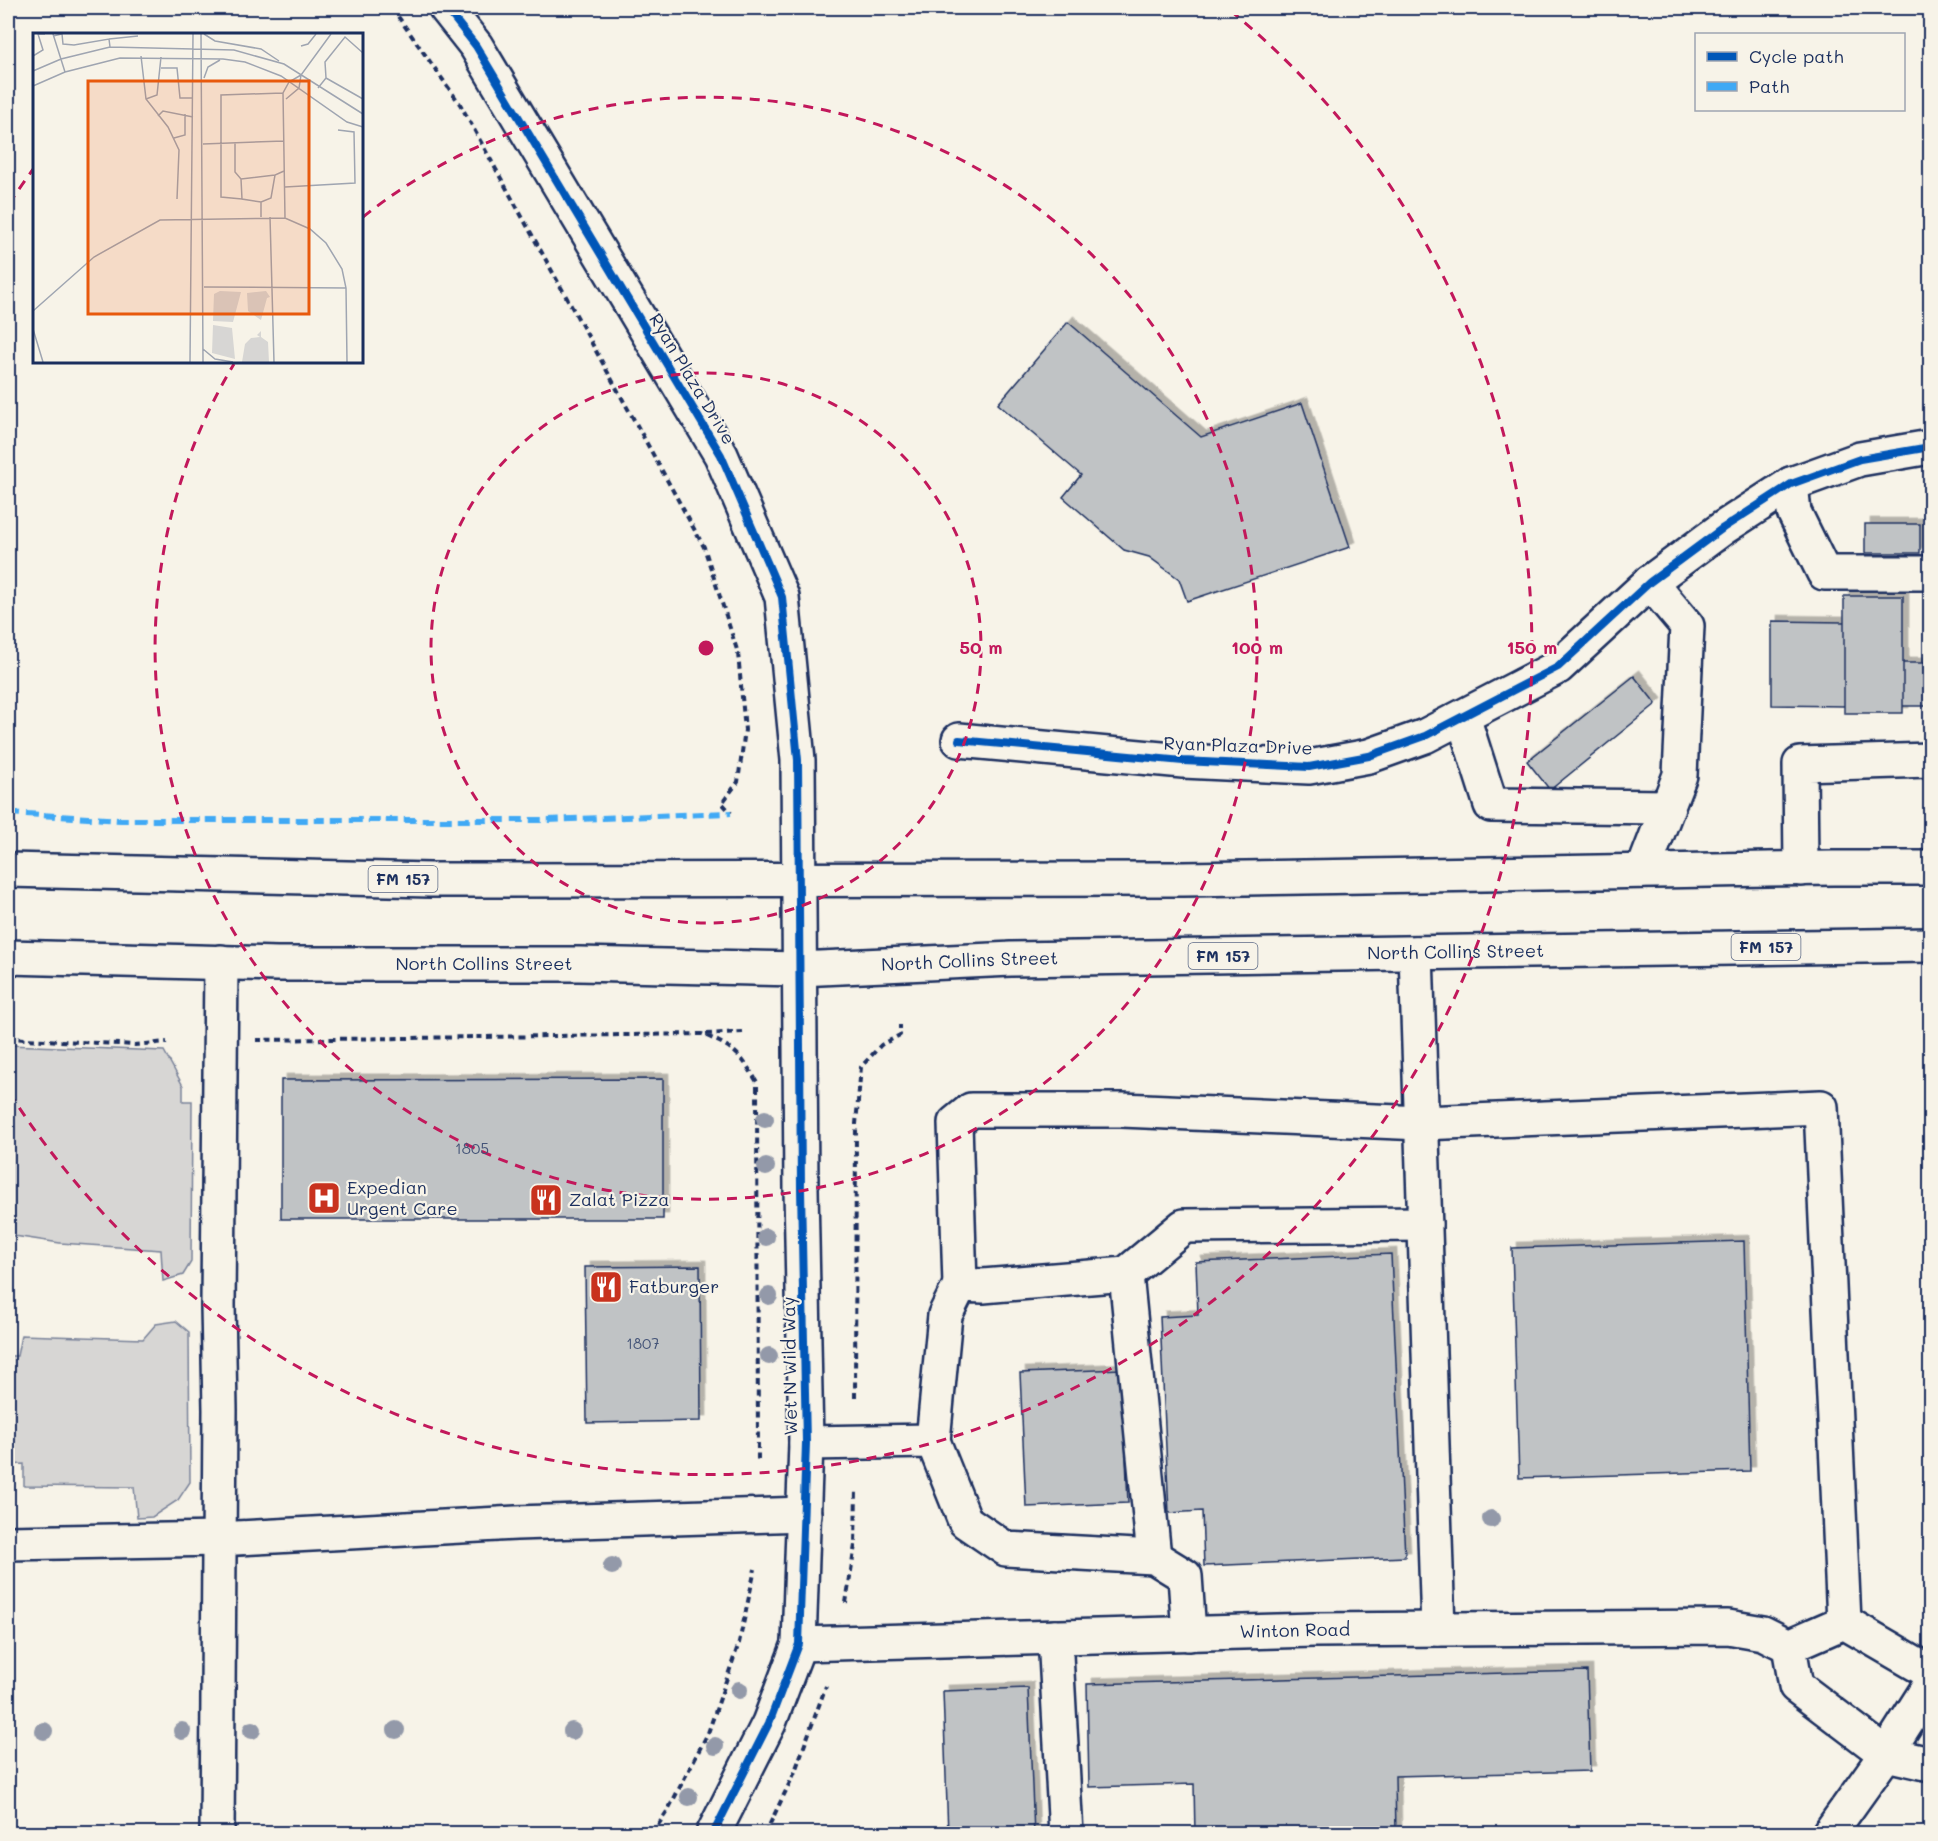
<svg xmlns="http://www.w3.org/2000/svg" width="1938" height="1841" font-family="Mali,sans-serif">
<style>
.green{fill:#d7d6d4;stroke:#798299;stroke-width:1.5}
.building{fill:#c0c3c5;stroke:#1b2f5e;stroke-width:1.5;filter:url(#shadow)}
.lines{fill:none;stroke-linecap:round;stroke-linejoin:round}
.minor-casing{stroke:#1b2f5e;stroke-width:38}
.major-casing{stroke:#1b2f5e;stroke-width:38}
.path{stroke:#1b2f5e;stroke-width:4;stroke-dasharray:6 4.5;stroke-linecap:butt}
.minor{stroke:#f7f3e8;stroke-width:33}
.major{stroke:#f7f3e8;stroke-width:33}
.quiet{stroke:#3fa9f5;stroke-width:6;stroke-dasharray:12 6;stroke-linecap:butt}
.cycleway-casing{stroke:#f7f3e8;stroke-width:11}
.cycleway{stroke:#0057b8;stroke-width:8}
.tree{fill:#9399a9}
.ring{fill:none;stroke:#c2185b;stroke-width:3;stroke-dasharray:10 8}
.labels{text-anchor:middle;stroke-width:4.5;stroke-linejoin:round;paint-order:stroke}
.number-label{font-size:15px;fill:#445478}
.shield{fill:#f7f3e8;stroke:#5d6a87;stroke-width:1.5}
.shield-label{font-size:16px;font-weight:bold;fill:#1b2f5e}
.street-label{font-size:18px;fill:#1b2f5e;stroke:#f7f3e8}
.poi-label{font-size:18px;fill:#1b2f5e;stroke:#f7f3e8;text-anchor:start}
.inset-road{fill:none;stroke:#9fa5b1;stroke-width:1.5}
.view{fill:#e8590c;fill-opacity:0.15;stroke:#e8590c;stroke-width:3}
.inset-edge{fill:none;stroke:#1b2f5e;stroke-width:3}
.centre{fill:#c2185b;stroke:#f7f3e8;stroke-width:3}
.ring-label{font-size:18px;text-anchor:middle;font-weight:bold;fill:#c2185b;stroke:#f7f3e8;stroke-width:4.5;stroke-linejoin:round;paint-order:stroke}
</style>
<defs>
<filter id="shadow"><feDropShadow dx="5.5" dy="-5.5" stdDeviation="0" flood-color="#0004"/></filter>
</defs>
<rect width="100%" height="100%" fill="#f7f3e8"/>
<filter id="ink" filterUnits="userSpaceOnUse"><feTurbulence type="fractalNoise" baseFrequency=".0167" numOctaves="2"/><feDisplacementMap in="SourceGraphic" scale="12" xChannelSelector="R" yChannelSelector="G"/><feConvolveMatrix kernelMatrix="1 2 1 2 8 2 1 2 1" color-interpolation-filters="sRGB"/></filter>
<g filter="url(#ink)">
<path class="green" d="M8,1045L164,1051L183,1086V1101H192L191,1262L183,1275L163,1281L161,1250L60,1243L8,1235Z
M176,1321L189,1332L190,1482L178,1500L152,1517L137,1518L134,1487L24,1486V1464L8,1465V1356H17L21,1335L143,1339L156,1324Z"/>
<path class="building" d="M1068,322L1201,437L1302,403L1350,547L1187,601L1179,579L1149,557L1124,550L1063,497L1081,475L998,404Z
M1865,524H1920V553H1865Z
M1844,596H1903V713H1844Z
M1772,621L1844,622V706L1772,705Z
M1903,663H1930V706H1903Z
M1634,676L1656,704L1550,790L1527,761Z
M663,1079V1219H281V1080Z
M1744,1241L1750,1471L1519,1478L1512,1248Z
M1391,1254L1405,1557L1204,1566L1202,1511L1169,1513L1160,1317L1198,1315L1196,1262Z
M700,1266L701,1421L587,1423L585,1267Z
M1122,1369L1128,1503L1026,1507L1020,1373Z
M1587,1671L1590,1771L1395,1776L1396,1834H1195L1194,1784L1089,1787L1087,1684Z
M1028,1688L1034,1834H948L943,1691Z"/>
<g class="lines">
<g class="minor-casing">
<g id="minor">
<path d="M446,8L476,46L721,455L782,597L798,760L801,1189L806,1443L799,1644L769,1723L713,1834"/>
<path d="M1791,484L1794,512L1824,573H1930"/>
<path d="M1463,717L1491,805L1668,807"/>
<path d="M959,740L1183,761L1309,767L1369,756L1425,736L1558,667L1650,582L1723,528L1791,484L1860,459L1930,447"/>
<path d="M1801,869L1800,764L1930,760"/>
<path d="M1643,871L1680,775L1687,626L1650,582"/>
<path d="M1416,953L1438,1629"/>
<path d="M1126,1274L1154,1557"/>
<path d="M960,1285L955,1123L971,1110H1122L1422,1123L1821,1107L1844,1622"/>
<path d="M933,1441L945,1315L960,1285L983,1286L1126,1274L1184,1226L1425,1224"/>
<path d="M806,1443L933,1441L965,1521L1006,1549L1154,1557L1185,1576L1189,1634"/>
<path d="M8,1543L219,1539L516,1523L804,1514"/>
<path d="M1055,1637L1066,1834"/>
<path id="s1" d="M799,1644L1314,1630L1728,1627L1763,1633L1789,1646"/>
<path d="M1789,1646L1796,1686L1886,1754L1930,1764"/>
<path d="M1789,1646L1844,1622L1930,1672"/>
<path d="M217,1834L220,1410L218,1305L221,962"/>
</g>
</g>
<g class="major-casing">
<g id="major">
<path d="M8,870L430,880L1184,879L1833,868H1930"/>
<path id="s2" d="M8,957L277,964H579L799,969L1011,959L1930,945"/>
<path d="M1829,1834L1886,1754L1930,1685"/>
</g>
</g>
<path class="path" d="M392,8L460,104L704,547L738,653L745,730L738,782L722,803L731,813
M706,1034L743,1032
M8,1038L135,1045L167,1042
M256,1040L702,1034C733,1047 740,1053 757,1082L758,1463
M855,1398L856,1124L861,1067L881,1045L900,1035V1025
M846,1603L855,1545L856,1489
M652,1834L668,1810L708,1733L739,1643L755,1569
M765,1834L794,1774L826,1686"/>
<use href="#minor" class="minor"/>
<use href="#major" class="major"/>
<path class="quiet" d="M8,813L121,820H548L731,813"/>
<g class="cycleway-casing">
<path id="cycleway" d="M446,8L476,46L721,455L782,597L798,760L801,1189L806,1443L799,1644L769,1723L713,1834
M959,740L1183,761L1309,767L1369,756L1425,736L1558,667L1650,582L1723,528L1791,484L1860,459L1930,447"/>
</g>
<use href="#cycleway" class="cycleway"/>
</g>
<g class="tree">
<circle cx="765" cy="1119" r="9"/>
<circle cx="766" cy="1167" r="9"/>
<circle cx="766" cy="1237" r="9"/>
<circle cx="769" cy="1296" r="9"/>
<circle cx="769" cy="1356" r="9"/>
<circle cx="1491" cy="1519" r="9"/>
<circle cx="612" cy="1566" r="9"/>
<circle cx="739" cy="1690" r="9"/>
<circle cx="252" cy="1730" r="9"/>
<circle cx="396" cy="1730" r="9"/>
<circle cx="44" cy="1731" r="9"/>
<circle cx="182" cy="1731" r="9"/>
<circle cx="572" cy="1731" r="9"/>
<circle cx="715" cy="1746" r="9"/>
<circle cx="689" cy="1797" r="9"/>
</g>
</g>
<g class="ring">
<circle cx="706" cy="648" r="275"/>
<path d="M363 217A551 551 0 1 1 234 364"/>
<path d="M9 204A826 826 0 0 1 34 168M1231 11A826 826 0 1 1 9 1092"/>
</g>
<defs>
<g id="hospital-square" transform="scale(1.725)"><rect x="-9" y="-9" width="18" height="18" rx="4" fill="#c8321e" stroke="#f7f3e8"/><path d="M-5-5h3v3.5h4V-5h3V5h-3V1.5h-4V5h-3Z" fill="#fff"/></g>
<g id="restaurant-square" transform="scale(1.725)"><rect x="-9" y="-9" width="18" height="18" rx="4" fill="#c8321e" stroke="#f7f3e8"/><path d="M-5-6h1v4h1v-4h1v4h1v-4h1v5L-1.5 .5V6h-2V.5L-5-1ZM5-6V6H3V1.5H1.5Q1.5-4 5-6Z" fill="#fff"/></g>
</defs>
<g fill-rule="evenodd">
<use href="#hospital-square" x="324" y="1198"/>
<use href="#restaurant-square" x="546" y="1200"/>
<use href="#restaurant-square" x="606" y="1287"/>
</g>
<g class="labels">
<g class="number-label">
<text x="472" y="1154">1805</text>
<text x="643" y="1349">1807</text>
</g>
<g class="shield">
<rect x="368.5" y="866" width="69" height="26" rx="4.5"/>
<rect x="1731.5" y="934" width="69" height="26" rx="4.5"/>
<rect x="1188.5" y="943" width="69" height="26" rx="4.5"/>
</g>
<g class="shield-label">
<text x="403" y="885">FM 157</text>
<text x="1766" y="953">FM 157</text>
<text x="1223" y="962">FM 157</text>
</g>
<g class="street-label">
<text transform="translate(692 379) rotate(59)" y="6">Ryan Plaza Drive</text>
<text transform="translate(1238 746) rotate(2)" y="6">Ryan Plaza Drive</text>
<text dy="6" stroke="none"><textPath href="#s2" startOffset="1448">North Collins Street</textPath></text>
<text dy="6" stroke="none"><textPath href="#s2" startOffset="962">North Collins Street</textPath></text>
<text dy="6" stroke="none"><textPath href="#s2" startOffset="476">North Collins Street</textPath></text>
<text transform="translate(790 1366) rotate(-91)" y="6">Wet N Wild Way</text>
<text dy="6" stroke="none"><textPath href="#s1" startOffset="496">Winton Road</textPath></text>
</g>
<g class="poi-label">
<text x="347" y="1194">Expedian<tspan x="347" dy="21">Urgent Care</tspan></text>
<text x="569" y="1206">Zalat Pizza</text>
<text x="629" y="1293">Fatburger</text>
</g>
</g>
<g transform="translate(33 33)">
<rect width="330" height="330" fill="#f7f3e8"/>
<path d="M187,258L208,259L200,289L180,288L181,261ZM233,258L237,264L234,265L228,287L215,278L214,260ZM180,292L199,295L202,326L179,320ZM228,298V304L235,309L236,329H209L212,311L218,305L227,304L224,302Z" fill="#d7d6d4"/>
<path class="inset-road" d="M20,1L32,39M168,1L170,329M171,1L182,8L228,16L246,28M20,3L29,1L30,11L41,12L76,6L77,14M76,6L105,3M268,13L275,11L283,1M0,23L10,17L5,1H12M108,23L113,66L135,94L146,117L144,166M128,35H144L147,65H159M0,38L28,26L77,14L201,17L251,31L330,81M171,45L175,34L187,27M293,45L330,66M0,53L32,39L87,25L190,26L212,29L248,43L314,89L330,94M285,55L293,45L292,29L312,4L330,20M113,66L124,62L128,24M253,66L266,55L268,42L298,1M125,83L130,78L160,84M141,105L152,102V81M202,110V139L208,146L209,166L228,169M170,111L251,108M330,130V209M208,146L242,142M252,154L322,150L321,99L305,97M209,166L188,164V62L250,60M228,184V169L238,165L242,142L251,138M237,184L241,329M252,185L250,60L256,49L268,42M171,254L313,255M0,278L61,224L127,187L252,185L277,196L293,210L309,236L313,255L314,329M0,296L10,329M170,316L182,326L200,329M157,329L160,1"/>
<path class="view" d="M55,48H276V281H55Z"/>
<rect width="330" height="330" class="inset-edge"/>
</g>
<circle cx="706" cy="648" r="9" class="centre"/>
<g class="ring-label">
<text x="981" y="654">50 m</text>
<text x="1257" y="654">100 m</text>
<text x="1532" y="654">150 m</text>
</g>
<rect width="1938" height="1841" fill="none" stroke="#f7f3e8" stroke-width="30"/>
<rect x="15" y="15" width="1908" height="1811" fill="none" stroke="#1b2f5e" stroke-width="2" filter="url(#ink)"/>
<rect x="1695" y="33" width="210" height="78" fill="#f7f3e8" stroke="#9fa5b1" stroke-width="1.5"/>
<rect x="1707" y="52" width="30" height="9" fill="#0057b8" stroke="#9fa5b1" stroke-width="1.5"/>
<text x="1749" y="63" font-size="18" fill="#1b2f5e">Cycle path</text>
<rect x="1707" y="82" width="30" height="9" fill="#3fa9f5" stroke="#9fa5b1" stroke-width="1.5"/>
<text x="1749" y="93" font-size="18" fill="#1b2f5e">Path</text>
</svg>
